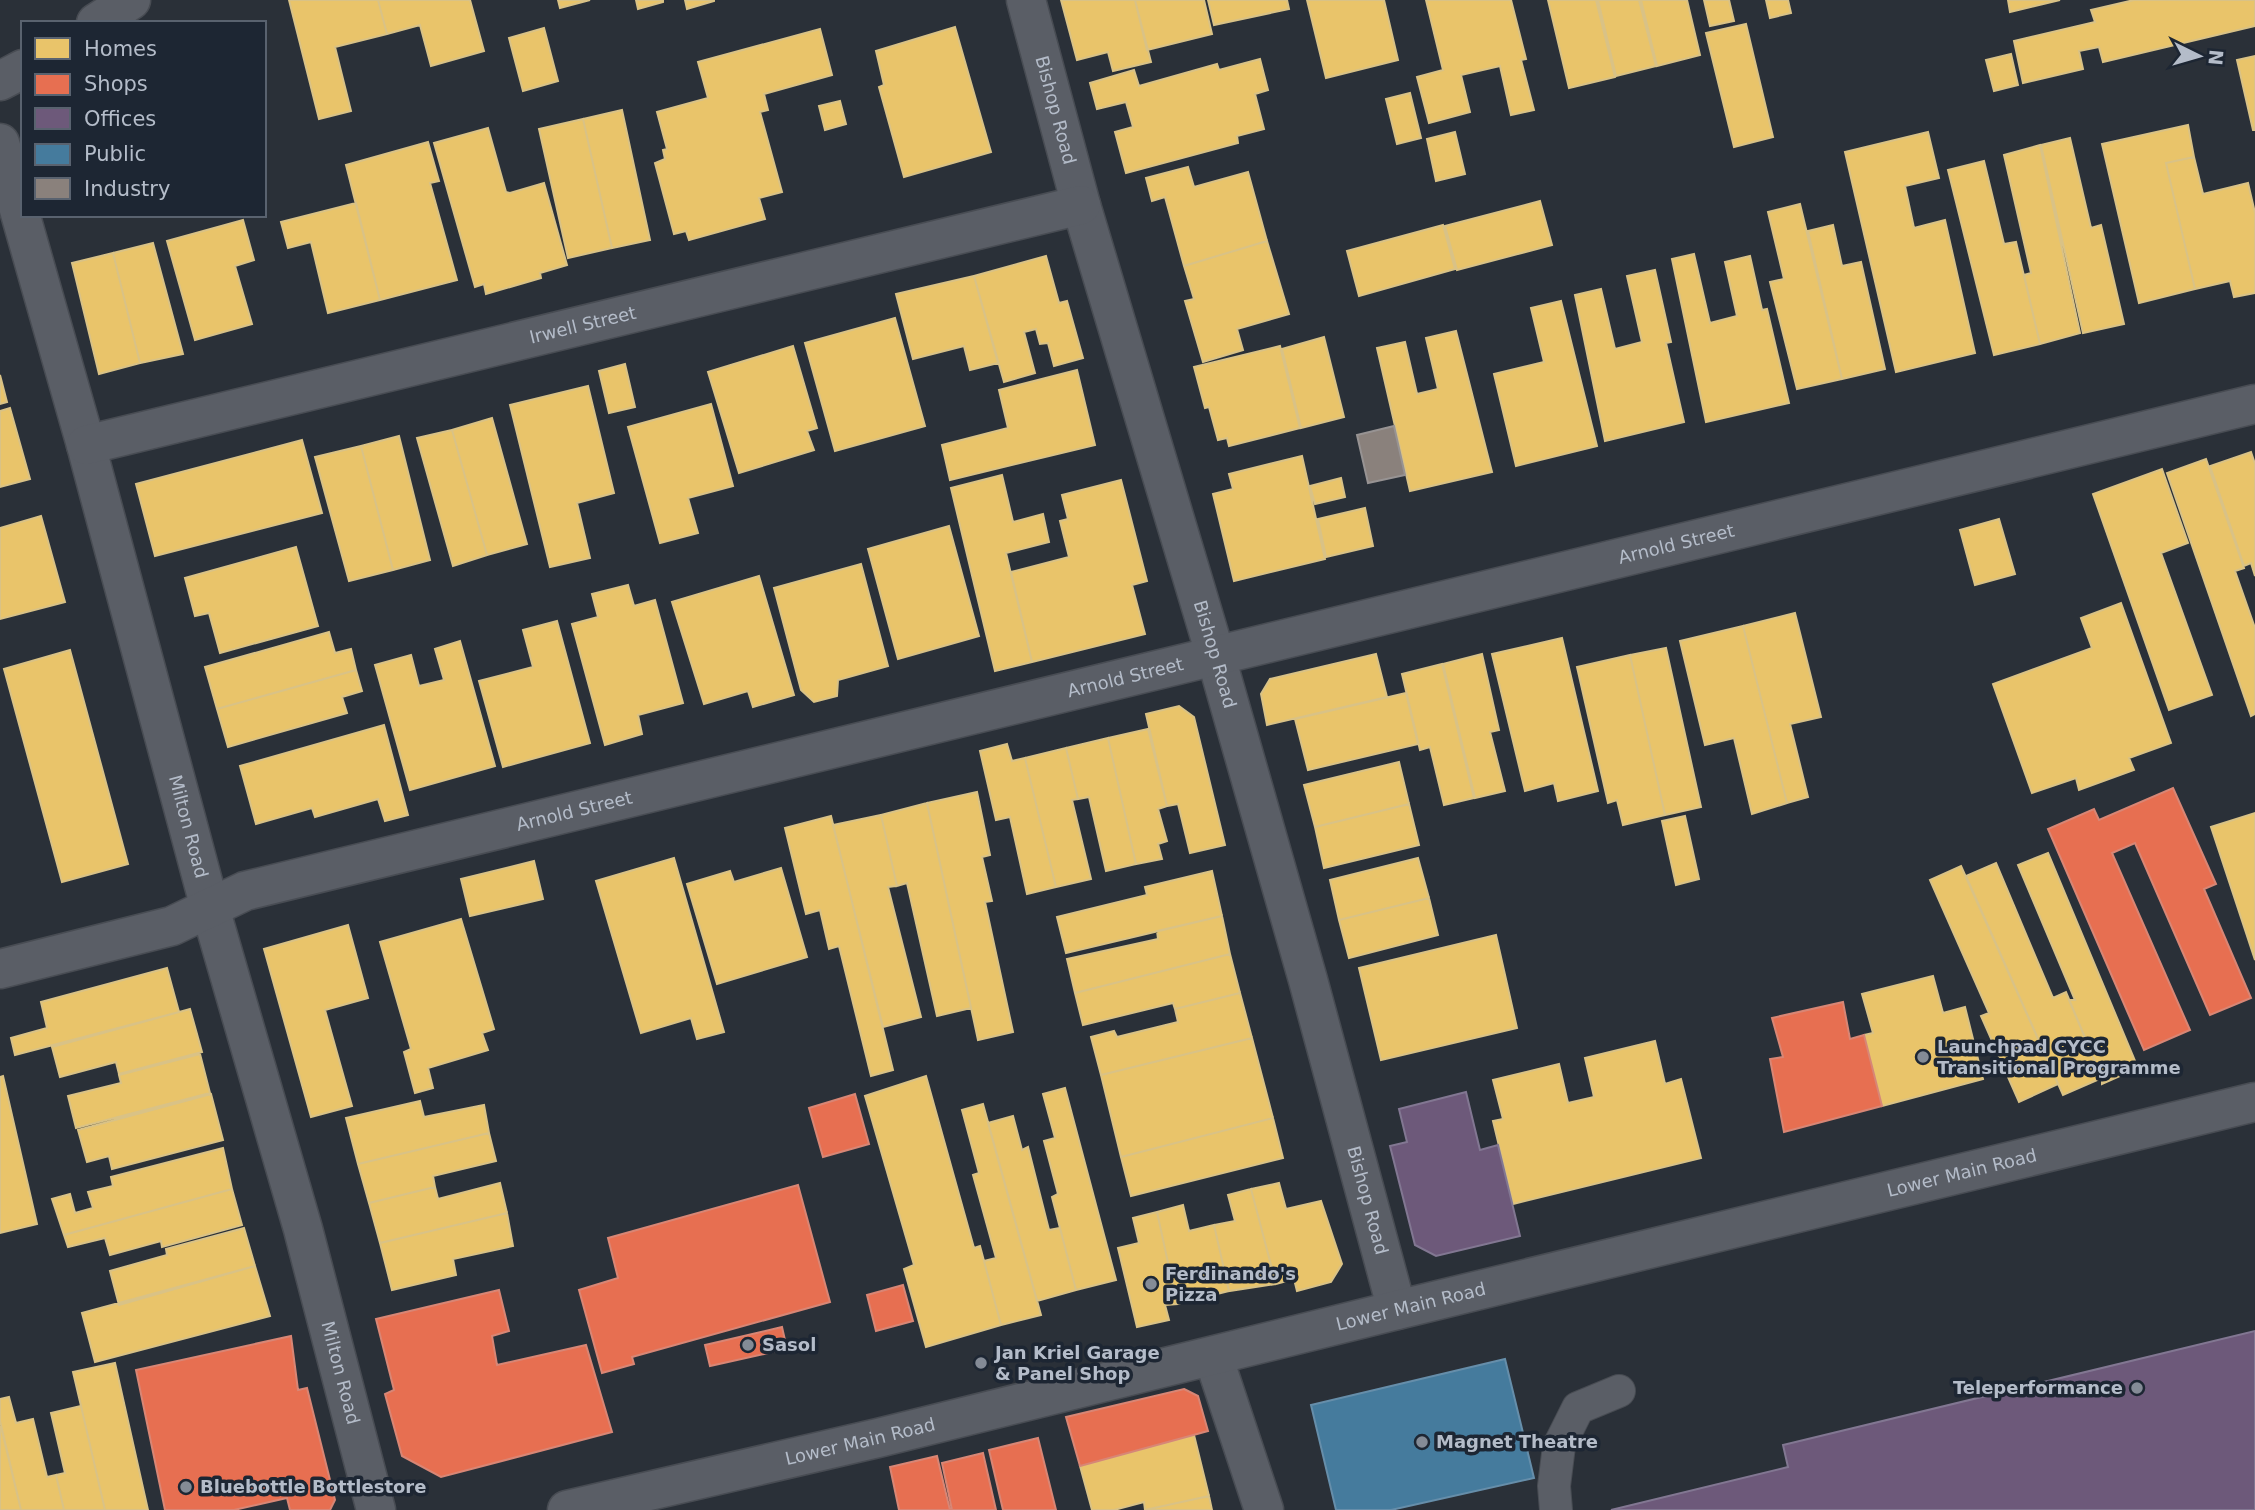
<svg xmlns="http://www.w3.org/2000/svg" width="2255" height="1510" font-family="'DejaVu Sans',sans-serif">
<style>
.homes{fill:#e9c46a;stroke:#d9c286;stroke-width:2}
.shops{fill:#e76f51;stroke:#d88675;stroke-width:2}
.offices{fill:#6d597a;stroke:#827792;stroke-width:2}
.public{fill:#457b9d;stroke:#668eaa;stroke-width:2}
.industry{fill:#8a817c;stroke:#979393;stroke-width:2}
.lines{fill:none;stroke-linecap:round;stroke-linejoin:round}
.service-casing{stroke:#484c53;stroke-width:34}
.minor-casing{stroke:#484c53;stroke-width:41}
.tertiary-casing{stroke:#484c53;stroke-width:41}
.service{stroke:#5a5e66;stroke-width:32}
.minor{stroke:#5a5e66;stroke-width:38}
.tertiary{stroke:#5a5e66;stroke-width:38}
.poi-dot{fill:#848b96;stroke:#1d2633;stroke-width:2.5}
.labels{text-anchor:middle;stroke-width:7;stroke-linejoin:round;paint-order:stroke}
.street-label{font-size:18px;fill:#b4bcc9;stroke:#1d2633}
.poi-label{font-size:18px;font-weight:bold;fill:#b4bcc9;stroke:#1d2633;text-anchor:start}
</style>
<rect width="100%" height="100%" fill="#2a3038"/>
<path class="homes" d="M289,0H378L387,34L335,47L351,111L319,119Z
M378,0H470L484,51L431,66L420,25L387,34Z
M558,0H590L560,8Z
M636,0H663V2L638,9Z
M685,0H714V1L687,9Z
M1061,0H1135L1151,62L1113,71L1108,52L1077,60Z
M1135,0H1204L1212,34L1147,50Z
M1208,0H1287L1289,9L1214,25Z
M1307,0H1384L1398,60L1326,78Z
M1426,0H1511L1526,59L1521,60L1534,110L1511,115L1500,66L1461,75L1470,112L1429,123L1417,77L1443,70Z
M1548,0H1596L1615,77L1569,88Z
M1598,0H1639L1656,66L1616,76Z
M1641,0H1687L1700,55L1657,66Z
M1704,0H1729L1734,21L1710,26Z
M1766,0H1788L1791,13L1770,18Z
M2008,0H2060L2010,12Z
M2134,0H2255V26L2103,62L2099,47L2079,51L2083,69L2023,83L2014,41L2095,22L2091,10Z
M1746,24L1773,137L1734,147L1706,33Z
M955,27L991,152L904,177L879,87L884,85L876,51Z
M544,28L558,81L523,91L509,38Z
M820,29L832,75L764,94L768,110L760,112L782,192L759,198L765,219L689,240L686,231L674,234L655,163L665,159L663,150L667,149L657,112L708,98L698,62Z
M2011,54L2018,85L1994,91L1986,60Z
M2255,56V130H2253L2237,60Z
M1260,59L1268,90L1255,94L1264,129L1237,136L1238,143L1126,173L1115,132L1133,127L1126,102L1097,109L1090,83L1134,70L1139,86L1217,64L1219,70Z
M1410,93L1421,138L1397,144L1386,99Z
M840,101L846,124L825,130L819,106Z
M622,110L650,240L612,248L583,119Z
M583,119L612,248L568,258L539,129Z
M2188,125L2194,157L2166,163L2195,289L2139,303L2102,144Z
M488,128L506,192L510,193L544,183L567,265L540,273L541,278L486,294L484,284L475,287L434,143Z
M1455,132L1465,174L1436,181L1427,139Z
M1928,132L1939,178L1905,186L1914,228L1945,220L1975,353L1896,372L1845,152Z
M2070,138L2091,228L2101,225L2124,324L2083,333L2041,145Z
M428,142L439,181L430,183L457,280L380,300L346,165Z
M2040,145L2080,333L2040,344L2024,275L2031,273L2004,155Z
M2194,157L2203,194L2248,183L2255,213V293L2234,297L2230,281L2195,289L2166,163Z
M1984,161L2004,244L2016,242L2040,344L1994,355L1948,170Z
M1188,167L1194,187L1248,172L1267,241L1184,266L1165,197L1152,201L1146,178Z
M1540,201L1552,245L1457,270L1445,226Z
M356,203L380,300L328,313L311,242L288,248L281,222Z
M1800,204L1842,379L1797,389L1770,282L1784,279L1768,212Z
M243,220L254,260L235,266L252,324L195,340L167,241Z
M1443,225L1455,269L1359,296L1347,251Z
M1833,225L1842,266L1861,262L1885,369L1842,379L1808,231Z
M1267,241L1289,314L1237,329L1243,350L1203,362L1185,301L1194,299L1184,266Z
M153,243L183,354L140,363L113,253Z
M113,253L140,363L99,374L72,263Z
M1694,254L1710,323L1737,316L1725,262L1750,256L1762,310L1767,309L1789,403L1706,422L1672,259Z
M1046,256L1059,303L1067,301L1083,358L1054,366L1048,343L1040,344L1036,329L1024,332L1035,373L1004,382L974,276Z
M1655,270L1671,342L1666,343L1684,422L1605,441L1575,295L1601,289L1615,349L1642,342L1627,276Z
M974,276L998,363L970,370L964,346L913,359L896,294Z
M1561,301L1597,446L1516,466L1494,374L1544,362L1531,308Z
M895,318L925,426L835,451L805,343Z
M1456,331L1492,472L1410,491L1377,348L1405,342L1417,394L1438,389L1426,338Z
M1324,337L1344,417L1301,428L1282,349Z
M793,346L817,428L807,431L814,450L739,473L708,372Z
M1280,346L1300,428L1229,446L1227,438L1218,440L1209,407L1205,408L1194,367Z
M625,364L635,407L609,413L599,371Z
M1077,370L1095,445L950,480L942,445L1008,428L999,390Z
M0,375L7,402L0,404Z
M588,386L614,493L577,503L590,558L550,567L510,405Z
M711,404L733,486L688,498L698,533L660,543L628,427Z
M10,408L30,479L0,487V411Z
M492,418L527,544L487,555L452,430Z
M452,430L487,555L453,566L417,438Z
M399,436L430,560L393,570L361,446Z
M302,440L322,513L155,556L136,484Z
M361,446L393,570L349,581L315,457Z
M2251,452L2255,464V576L2251,563L2244,566L2210,466Z
M1302,456L1325,559L1234,581L1213,494L1233,489L1229,474Z
M2206,459L2244,568L2235,571L2255,628V714L2251,716L2167,473Z
M2162,469L2188,543L2161,553L2212,695L2169,710L2093,494Z
M1002,475L1013,522L1043,514L1049,542L1006,553L1032,662L995,671L951,488Z
M1341,478L1345,497L1315,504L1310,486Z
M1121,480L1147,581L1132,585L1145,634L1032,662L1011,572L1069,557L1060,521L1068,519L1062,495Z
M1365,508L1373,546L1326,557L1318,519Z
M41,516L65,602L0,619V528Z
M1999,519L2015,574L1975,585L1960,530Z
M949,526L979,636L898,659L868,549Z
M296,547L318,626L220,653L209,613L195,616L185,578Z
M861,564L888,666L838,680L837,696L814,702L801,690L774,588Z
M759,576L794,695L753,707L748,691L704,704L672,602Z
M628,585L634,606L655,600L683,703L638,715L642,734L605,745L572,624L598,617L592,594Z
M2121,603L2171,743L2129,758L2134,770L2079,790L2076,778L2032,793L1993,684L2092,648L2081,618Z
M1795,613L1821,717L1790,724L1808,797L1787,803L1743,626Z
M557,621L590,743L503,767L479,681L533,667L523,630Z
M1743,626L1787,803L1752,814L1734,738L1705,745L1680,641Z
M329,632L335,653L351,649L356,670L217,709L205,667Z
M1562,638L1598,791L1558,801L1554,783L1525,791L1492,654Z
M460,641L495,766L410,790L375,665L411,655L419,686L444,680L435,649Z
M1666,648L1701,807L1665,815L1630,655Z
M70,650L128,864L62,882L4,669Z
M1376,654L1387,697L1267,725L1261,694L1270,679Z
M1482,654L1499,730L1490,732L1505,791L1475,798L1443,664Z
M1630,655L1665,815L1623,825L1617,800L1608,803L1577,667Z
M1442,664L1474,798L1444,805L1430,747L1420,750L1402,674Z
M356,670L362,691L342,697L347,713L228,747L217,709Z
M1406,693L1418,744L1308,770L1295,719Z
M1179,706L1194,717L1225,845L1190,853L1178,804L1167,806L1146,714Z
M384,725L408,815L385,821L378,799L315,817L312,808L256,824L240,766Z
M1148,729L1167,806L1158,809L1167,841L1158,844L1162,859L1136,864L1108,738Z
M1108,738L1136,864L1106,871L1089,797L1078,799L1066,748Z
M1007,744L1012,761L1025,758L1056,887L1027,894L1010,817L996,820L980,751Z
M1066,748L1078,799L1072,800L1091,879L1056,887L1025,758Z
M1399,762L1409,804L1315,827L1304,785Z
M977,792L990,855L982,857L992,901L985,902L1013,1032L978,1040L927,803Z
M927,803L971,1008L937,1016L907,883L897,886L881,815Z
M1409,804L1419,845L1324,868L1315,827Z
M2255,813V960L2211,827Z
M881,815L897,886L888,887L921,1017L883,1027L833,825Z
M831,816L893,1070L871,1076L839,946L829,949L820,910L806,914L785,828Z
M1685,816L1699,879L1676,885L1662,821Z
M2048,853L2138,1068L2102,1084V1078L2069,1000H2075L2018,865Z
M674,858L724,1032L697,1039L691,1018L641,1033L596,881Z
M1418,858L1429,898L1339,920L1330,880Z
M534,861L543,899L470,916L461,879Z
M1996,863L2053,998L2066,992L2102,1078L2063,1095L1966,876Z
M1961,866L2058,1084L2019,1102L1981,1016L1989,1013L1930,880Z
M781,868L807,957L717,984L687,884L730,871L734,882Z
M1212,871L1222,916L1066,953L1057,917L1147,895L1145,887Z
M1429,898L1438,935L1349,958L1339,920Z
M1222,916L1230,954L1075,993L1067,959L1158,939L1157,931Z
M461,919L494,1029L482,1033L488,1050L428,1068L433,1088L415,1093L404,1052L411,1049L380,942Z
M348,925L368,998L325,1010L352,1106L311,1117L264,949Z
M1496,935L1517,1028L1381,1060L1359,968Z
M1230,954L1240,993L1175,1009L1173,1003L1083,1025L1075,993Z
M167,968L179,1012L15,1055L11,1038L47,1028L41,1002Z
M1933,976L1943,1013L1965,1007L1983,1079L1882,1106L1864,1035L1873,1033L1862,994Z
M1240,993L1252,1038L1101,1075L1091,1037L1114,1031L1117,1037L1178,1022L1175,1009Z
M190,1009L202,1052L119,1074L116,1062L60,1077L52,1047Z
M1252,1038L1273,1118L1121,1157L1101,1075Z
M1655,1041L1665,1084L1681,1079L1701,1158L1513,1204L1493,1121L1503,1119L1493,1080L1559,1064L1568,1103L1594,1097L1585,1058Z
M200,1054L210,1093L76,1128L68,1096L121,1083L119,1075Z
M3,1076L37,1224L0,1233V1077Z
M926,1076L974,1248L980,1246L1001,1325L926,1347L904,1269L914,1265L865,1096Z
M1065,1088L1116,1280L1076,1290L1052,1197L1058,1194L1044,1141L1055,1138L1043,1094Z
M211,1094L223,1140L112,1169L109,1156L87,1162L78,1130Z
M420,1101L424,1117L484,1105L489,1133L358,1164L346,1118Z
M983,1104L1041,1315L1001,1325L984,1261L996,1258L973,1175L979,1173L962,1110Z
M1013,1116L1022,1150L1028,1147L1049,1230L1060,1228L1076,1290L1037,1301L988,1123Z
M1273,1118L1283,1158L1131,1196L1121,1157Z
M489,1133L496,1161L433,1176L435,1187L369,1203L358,1164Z
M223,1148L232,1189L64,1235L52,1199L70,1194L75,1213L93,1208L88,1192L113,1186L111,1177Z
M500,1183L507,1213L380,1243L369,1203L435,1187L438,1199Z
M1279,1183L1286,1209L1321,1201L1342,1264L1331,1282L1297,1291L1294,1279L1276,1284L1251,1189Z
M232,1189L242,1225L162,1247L161,1241L110,1255L105,1238L68,1247L64,1235Z
M1251,1189L1276,1284L1229,1291L1214,1225L1235,1221L1228,1195Z
M1183,1205L1189,1231L1214,1225L1229,1291L1177,1304L1157,1212Z
M1157,1212L1177,1304L1165,1305L1169,1320L1137,1327L1118,1248L1139,1243L1133,1218Z
M507,1213L513,1246L453,1259L456,1275L392,1290L380,1243Z
M244,1228L255,1266L119,1305L110,1271L167,1255L166,1249Z
M255,1266L270,1316L95,1362L82,1313Z
M115,1363L148,1510H105L81,1406L73,1372Z
M9,1397L16,1423L33,1419L47,1477L56,1475L64,1510H21L0,1421V1399Z
M81,1406L105,1510H64L56,1475L65,1473L51,1413Z
M0,1427H1L21,1510H0Z
M1194,1435L1209,1496L1145,1510L1144,1502L1114,1510H1092L1080,1466Z
M1209,1496L1212,1510H1145Z"/>
<path class="shops" d="M2173,788L2216,884L2204,889L2251,998L2210,1015L2135,843L2112,853L2190,1030L2144,1050L2048,829L2094,809L2099,820Z
M1843,1002L1850,1039L1864,1035L1882,1106L1784,1132L1770,1059L1783,1057L1772,1018Z
M855,1094L869,1144L823,1157L809,1108Z
M798,1185L830,1302L632,1357L634,1364L602,1373L579,1290L618,1278L608,1238Z
M903,1285L913,1321L876,1331L867,1295Z
M499,1290L509,1331L492,1336L497,1365L586,1345L612,1432L441,1477L402,1456L385,1394L394,1390L376,1319Z
M782,1327L787,1349L710,1366L705,1345Z
M291,1336L298,1390L307,1388L335,1500L330,1510H290L287,1498L234,1510H165L136,1370Z
M1184,1389L1198,1396L1208,1431L1080,1466L1066,1417Z
M1038,1438L1056,1510H1003L989,1450Z
M983,1453L996,1510H952L942,1463Z
M937,1456L950,1510H899L890,1467Z"/>
<path class="offices" d="M1466,1092L1480,1150L1498,1145L1520,1236L1436,1256L1415,1245L1390,1146L1407,1142L1399,1109Z
M2255,1331V1510H1611L1788,1467L1783,1445Z"/>
<path class="public" d="M1505,1359L1534,1478L1391,1510H1336L1311,1405Z"/>
<path class="industry" d="M1394,426L1405,475L1368,483L1357,435Z"/>
<g class="lines">
<g class="service-casing">
<path id="service" d="M1556,1510L1554,1486L1559,1446L1578,1408L1619,1391"/>
</g>
<g class="minor-casing">
<g id="minor">
<path id="s1" d="M1026,0L1081,205L1216,657L1308,980L1397,1310"/>
<path d="M96,23L131,0"/>
<path d="M0,81L23,69"/>
<path id="s2" d="M0,143L86,445L210,908L303,1229L376,1510"/>
<path id="s3" d="M86,445L1081,205"/>
<path id="s4" d="M0,969L172,926L245,891L2255,404"/>
<path d="M1213,1356L1264,1510"/>
</g>
</g>
<g class="tertiary-casing">
<g id="tertiary">
<path id="s5" d="M567,1510L878,1438L1397,1310L2255,1102"/>
</g>
</g>
<use href="#service" class="service"/>
<use href="#minor" class="minor"/>
<use href="#tertiary" class="tertiary"/>
</g>
<g class="poi-dot">
<circle cx="1923" cy="1057" r="7"/>
<circle cx="1151" cy="1284" r="7"/>
<circle cx="748" cy="1345" r="7"/>
<circle cx="981" cy="1363" r="7"/>
<circle cx="2137" cy="1388" r="7"/>
<circle cx="1422" cy="1442" r="7"/>
<circle cx="186" cy="1487" r="7"/>
</g>
<g class="labels">
<g class="street-label">
<text dy="6" stroke="none"><textPath href="#s1" startOffset="114">Bishop Road</textPath></text>
<text dy="6" stroke="none"><textPath href="#s3" startOffset="511">Irwell Street</textPath></text>
<text dy="6" stroke="none"><textPath href="#s4" startOffset="1731">Arnold Street</textPath></text>
<text dy="6" stroke="none"><textPath href="#s1" startOffset="681">Bishop Road</textPath></text>
<text dy="6" stroke="none"><textPath href="#s4" startOffset="1164">Arnold Street</textPath></text>
<text dy="6" stroke="none"><textPath href="#s4" startOffset="597">Arnold Street</textPath></text>
<text dy="6" stroke="none"><textPath href="#s2" startOffset="709">Milton Road</textPath></text>
<text dy="6" stroke="none"><textPath href="#s5" startOffset="1435">Lower Main Road</textPath></text>
<text dy="6" stroke="none"><textPath href="#s1" startOffset="1248">Bishop Road</textPath></text>
<text dy="6" stroke="none"><textPath href="#s5" startOffset="868">Lower Main Road</textPath></text>
<text dy="6" stroke="none"><textPath href="#s2" startOffset="1276">Milton Road</textPath></text>
<text dy="6" stroke="none"><textPath href="#s5" startOffset="301">Lower Main Road</textPath></text>
</g>
<g class="poi-label">
<text x="1937" y="1053">Launchpad CYCC<tspan x="1937" dy="21">Transitional Programme</tspan></text>
<text x="1165" y="1280">Ferdinando's<tspan x="1165" dy="21">Pizza</tspan></text>
<text x="762" y="1351">Sasol</text>
<text x="995" y="1359">Jan Kriel Garage<tspan x="995" dy="21">&amp; Panel Shop</tspan></text>
<text x="2123" y="1394" text-anchor="end">Teleperformance</text>
<text x="1436" y="1448">Magnet Theatre</text>
<text x="200" y="1493">Bluebottle Bottlestore</text>
</g>
</g>
<rect x="21" y="21" width="245" height="196" fill="#1d2633" stroke="#59626f" stroke-width="2"/>
<rect x="35" y="38" width="35" height="21" fill="#e9c46a" stroke="#59626f" stroke-width="2"/>
<text x="84" y="56" font-size="21" fill="#b4bcc9">Homes</text>
<rect x="35" y="74" width="35" height="21" fill="#e76f51" stroke="#59626f" stroke-width="2"/>
<text x="84" y="91" font-size="21" fill="#b4bcc9">Shops</text>
<rect x="35" y="108" width="35" height="21" fill="#6d597a" stroke="#59626f" stroke-width="2"/>
<text x="84" y="126" font-size="21" fill="#b4bcc9">Offices</text>
<rect x="35" y="144" width="35" height="21" fill="#457b9d" stroke="#59626f" stroke-width="2"/>
<text x="84" y="161" font-size="21" fill="#b4bcc9">Public</text>
<rect x="35" y="178" width="35" height="21" fill="#8a817c" stroke="#59626f" stroke-width="2"/>
<text x="84" y="196" font-size="21" fill="#b4bcc9">Industry</text>
<g transform="translate(2199 56) rotate(95)" stroke="#1d2633" stroke-width="5" paint-order="stroke">
<path d="M0-5L12 26L0 18L-12 26Z" fill="#b4bcc9"/>
<text y="-10" font-size="19" font-weight="bold" text-anchor="middle" fill="#b4bcc9">N</text>
</g>
</svg>
